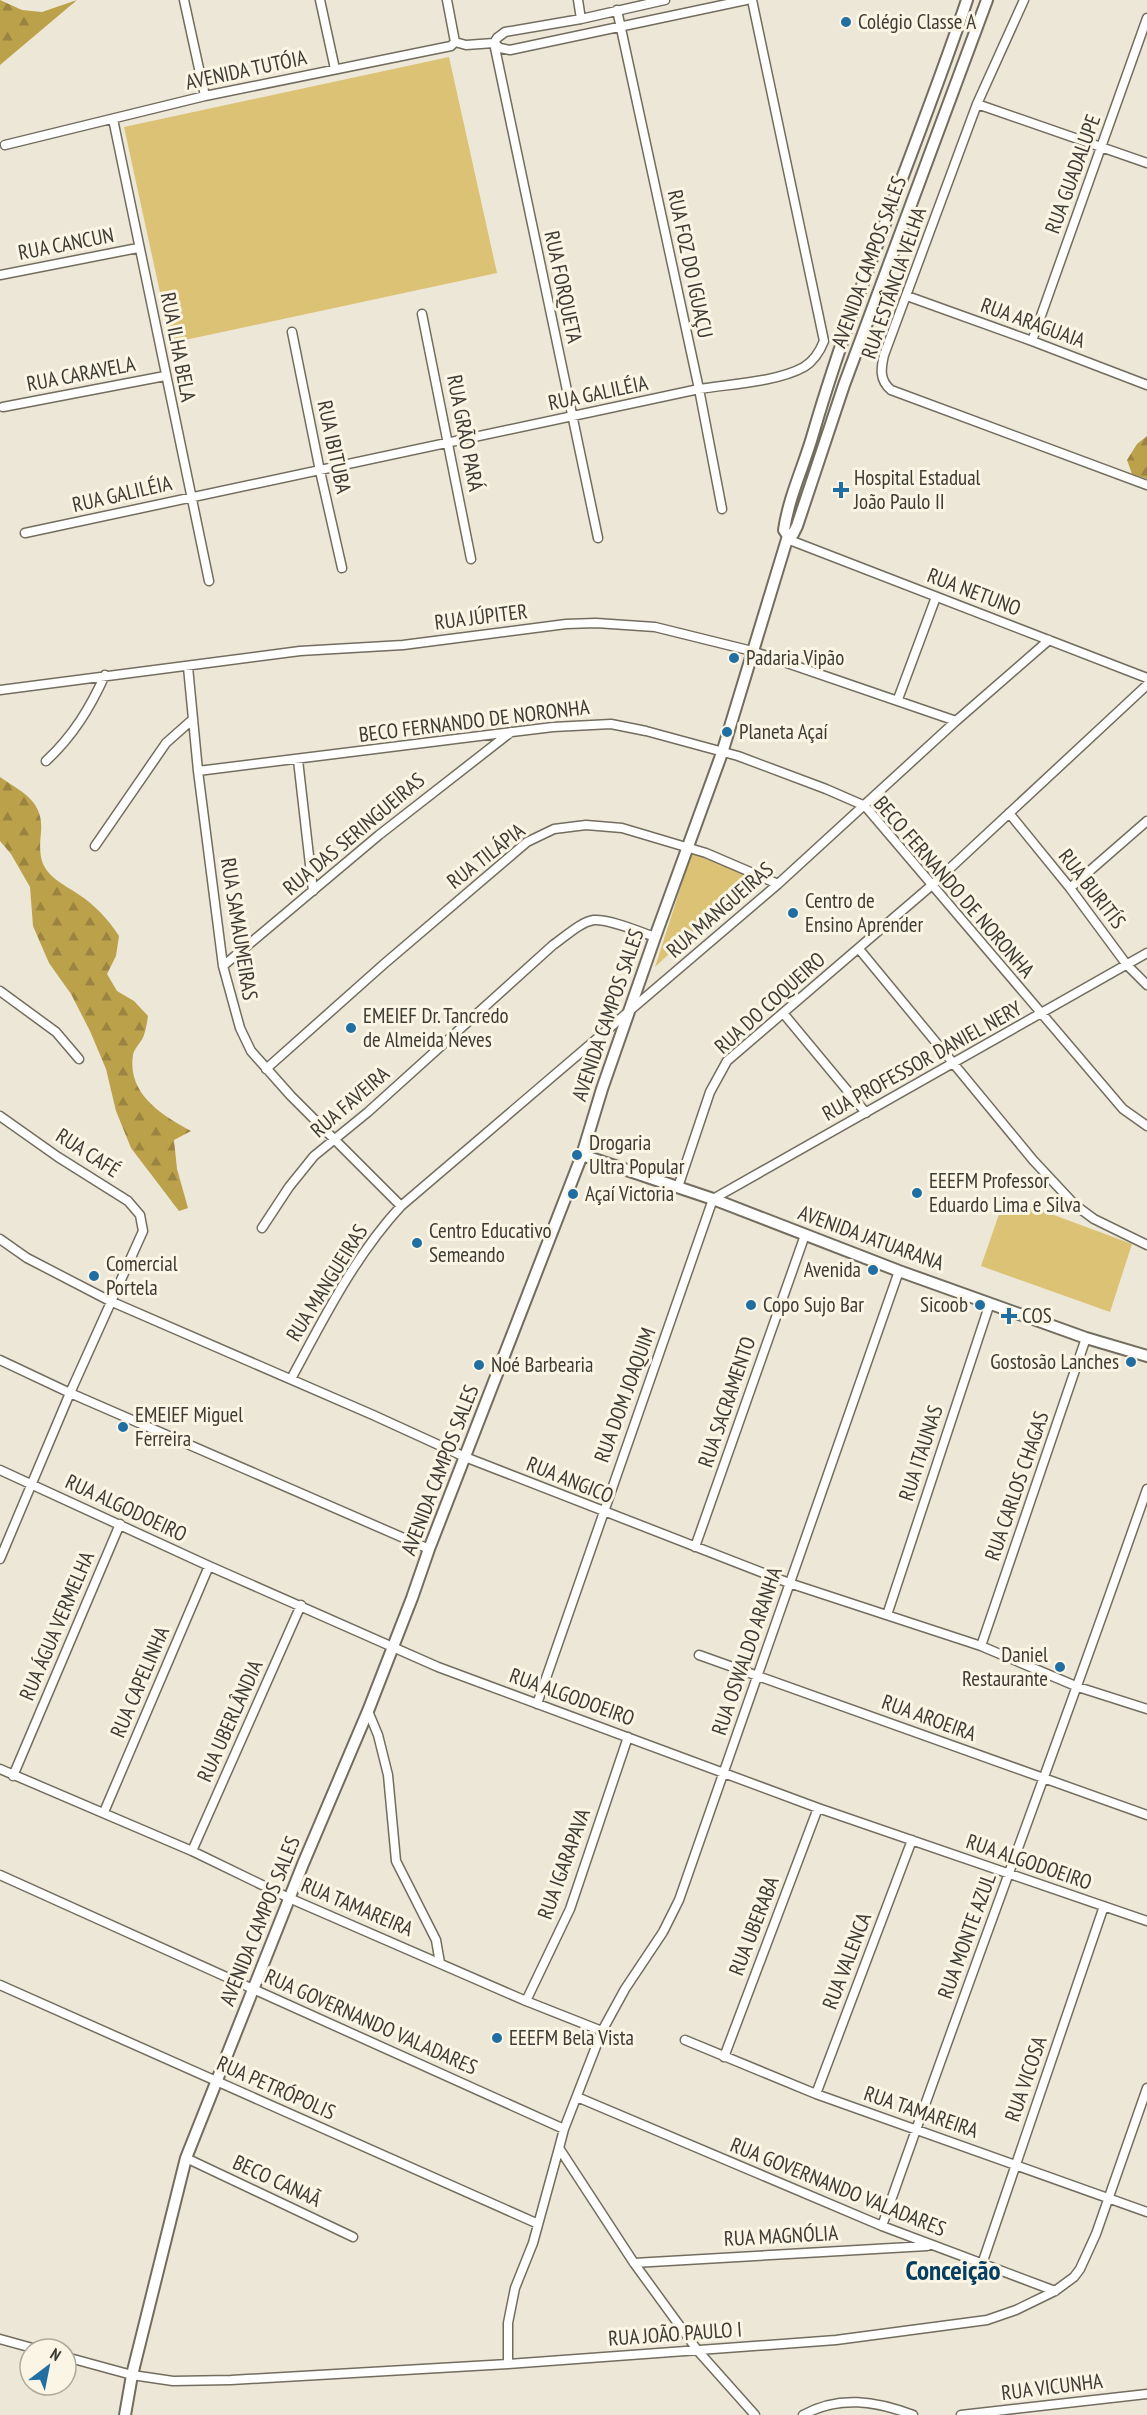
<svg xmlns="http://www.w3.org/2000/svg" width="1147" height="2415" font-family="'PT Sans Narrow',sans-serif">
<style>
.forest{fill:url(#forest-firs)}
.park{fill:#dbc275}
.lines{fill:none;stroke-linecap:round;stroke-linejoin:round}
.minor-casing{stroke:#726d5e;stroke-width:11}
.tertiary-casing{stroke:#726d5e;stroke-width:14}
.minor{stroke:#fff;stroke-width:8}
.tertiary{stroke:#fff;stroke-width:10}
.poi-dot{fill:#216fa2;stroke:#faf5e4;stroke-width:2}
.labels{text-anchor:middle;stroke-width:6;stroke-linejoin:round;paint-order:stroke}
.poi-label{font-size:21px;fill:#3d3b35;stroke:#faf5e4;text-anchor:start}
.street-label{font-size:21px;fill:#3d3b35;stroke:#faf5e4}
.district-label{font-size:27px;font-weight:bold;fill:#053e60;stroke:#faf5e4}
</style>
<defs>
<pattern id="forest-firs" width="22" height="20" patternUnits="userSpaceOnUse" patternTransform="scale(1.5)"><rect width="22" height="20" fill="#bca14b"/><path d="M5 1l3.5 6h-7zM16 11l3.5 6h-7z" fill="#9a843f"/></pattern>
</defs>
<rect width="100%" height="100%" fill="#ede7d7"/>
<path class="forest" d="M0,0L22,10L42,12L77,0L0,65Z
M1147,436V479L1132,474L1127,460L1137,444Z
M0,777C21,792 44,800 41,832C40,842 39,854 43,864C50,879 65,885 78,894C95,905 108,919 119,936L116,956L107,974L117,991L134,1001L148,1016C147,1022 146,1029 144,1035C142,1042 134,1048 133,1055C127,1094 162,1115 191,1131L174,1140L177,1169L188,1208L179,1211L131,1148L116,1111L106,1069L90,1031L71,994L49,963L33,926L30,887L11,854L0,841Z"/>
<path class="park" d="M449,57L497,273L171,343L124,127Z
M692,852L755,874L655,967Z
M1005,1197L1132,1244L1110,1312L981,1266Z"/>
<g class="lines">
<g class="minor-casing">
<path id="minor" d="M184,0L205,96
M320,0L335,69
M447,0L455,42
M578,0L581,19
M1024,0L977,104L884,355C881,368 879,380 891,390L1147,485
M617,10L699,389L722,509
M455,42L466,45L494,43L500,48L510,50L746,0
M494,43L598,538
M494,43L497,38L505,32L581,19L665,0
M977,104L1147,163
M113,119L209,581
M5,145L205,96L451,46L455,42
M0,275L138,248
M907,296L1032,341L1147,385
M422,314L471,559
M292,332L320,471L342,568
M1032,341L1147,18
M3,407L165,376
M25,533L699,389C730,384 777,382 804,367C814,361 820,351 824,341L752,0
M787,539L1147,678
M188,667L198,771L223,966L240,1028L251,1051L291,1096L401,1206
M0,690L300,651L403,645L566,624L596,623L655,627L752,651L956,721
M898,699L936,597
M298,760L313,891
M46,761C73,736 90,708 105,675
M198,771L553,727L611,724L646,731L738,756L826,789L865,806L1123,1109L1147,1126
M1009,813L1070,888L1127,965L1147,985
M95,846L166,743L193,719
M1070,888L1147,821
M859,949L1033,1160L1075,1205L1094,1219L1147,1245
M223,966L379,835L511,732
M0,991L56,1032L79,1059
M783,1013L866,1113
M266,1069L384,964L527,842L554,829L586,825L622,828L706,853L778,884
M0,1116L58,1157L128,1201L140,1215L143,1231L70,1393L0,1559
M678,1187L710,1092L727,1061L932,885L1147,685
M262,1228L289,1187L314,1156L368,1112L553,945C565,937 580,922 594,920C610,919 640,932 655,937
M0,1239L27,1258L110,1301L373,1415L465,1457L789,1583L981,1646L1078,1687L1147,1709
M0,1360L70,1393L429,1549
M291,1379C324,1318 354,1257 401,1206L778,884L956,721L1049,640
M0,1470L209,1566L438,1667L818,1808L1147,1921
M695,1547L805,1235
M887,1615L990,1303
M981,1646L1086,1338
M699,1655L1147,1815
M537,1704L713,1199L1147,953
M368,1711L378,1735L388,1775L396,1861L436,1940L440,1963
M0,1769L192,1851L289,1898L526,2001L602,2031
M13,1776L120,1524
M104,1812L209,1566
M192,1851L301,1605
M0,1875L564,2129
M0,1985L536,2223
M526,2001L570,1909L628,1737
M685,2040L816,2094L1147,2212
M724,2057L818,1808
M816,2094L912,1840
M577,2097L882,2226L1055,2291
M186,2158L353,2237
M882,2226C968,1980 1061,1736 1147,1489
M634,2263L927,2246
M982,2264L1104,1906
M0,2339L36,2349
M66,2357L132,2375L173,2381L231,2380L508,2364L836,2340L987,2320L1016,2310L1055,2291L1074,2277L1080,2269L1096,2234L1147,2088
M508,2364V2323L515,2288L533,2243L559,2148
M755,2415L698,2351L634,2263L559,2148L564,2129L602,2031L625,1989L663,1932L679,1900L899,1271
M803,2415C839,2395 876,2401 913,2415
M961,2415L1147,2394"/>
</g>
<g class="tertiary-casing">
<path id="tertiary" d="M788,536L784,530C789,496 804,466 813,434C856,286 918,146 967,0
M582,1155L713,1199L899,1271L1086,1338L1147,1356
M125,2415L132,2375L186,2158L303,1864L368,1711L412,1598L429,1549L582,1155L602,1089L655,937L722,753L788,536L793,534L797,526L844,385L987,0"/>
</g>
<use href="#minor" class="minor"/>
<use href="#tertiary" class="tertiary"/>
</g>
<g class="poi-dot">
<circle cx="846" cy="22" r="6"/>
<path d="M838 481h6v6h6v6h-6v6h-6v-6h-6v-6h6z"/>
<circle cx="734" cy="658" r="6"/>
<circle cx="727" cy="732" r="6"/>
<circle cx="793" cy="913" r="6"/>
<circle cx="351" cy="1028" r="6"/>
<circle cx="577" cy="1155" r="6"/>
<circle cx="917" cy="1193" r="6"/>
<circle cx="573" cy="1194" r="6"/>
<circle cx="417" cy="1243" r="6"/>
<circle cx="873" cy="1270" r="6"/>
<circle cx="94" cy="1276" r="6"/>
<circle cx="751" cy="1305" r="6"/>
<circle cx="980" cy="1305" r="6"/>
<path d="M1006 1307h6v6h6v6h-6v6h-6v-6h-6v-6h6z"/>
<circle cx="1131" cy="1362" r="6"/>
<circle cx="479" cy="1365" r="6"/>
<circle cx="123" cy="1427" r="6"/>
<circle cx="1060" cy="1667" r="6"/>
<circle cx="497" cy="2038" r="6"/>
</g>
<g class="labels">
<g class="poi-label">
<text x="858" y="29">Colégio Classe A</text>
<text x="854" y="485">Hospital Estadual<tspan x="854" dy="24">João Paulo II</tspan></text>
<text x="746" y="665">Padaria Vipão</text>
<text x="739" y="739">Planeta Açaí</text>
<text x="805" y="908">Centro de<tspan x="805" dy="24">Ensino Aprender</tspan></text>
<text x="363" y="1023">EMEIEF Dr. Tancredo<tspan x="363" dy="24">de Almeida Neves</tspan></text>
<text x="589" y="1150">Drogaria<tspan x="589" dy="24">Ultra Popular</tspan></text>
<text x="929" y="1188">EEEFM Professor<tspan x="929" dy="24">Eduardo Lima e Silva</tspan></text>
<text x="585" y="1201">Açaí Victoria</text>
<text x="429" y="1238">Centro Educativo<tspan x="429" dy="24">Semeando</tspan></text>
<text x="106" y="1271">Comercial<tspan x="106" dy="24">Portela</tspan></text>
<text x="861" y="1277" text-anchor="end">Avenida</text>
<text x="763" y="1312">Copo Sujo Bar</text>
<text x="968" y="1312" text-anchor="end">Sicoob</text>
<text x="1022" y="1323">COS</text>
<text x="1119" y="1369" text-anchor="end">Gostosão Lanches</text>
<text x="491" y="1372">Noé Barbearia</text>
<text x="135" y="1422">EMEIEF Miguel<tspan x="135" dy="24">Ferreira</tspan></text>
<text x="1048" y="1662" text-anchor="end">Daniel<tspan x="1048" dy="24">Restaurante</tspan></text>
<text x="509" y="2045">EEEFM Bela Vista</text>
</g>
<g class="street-label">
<text transform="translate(246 70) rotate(-12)" y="7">AVENIDA TUTÓIA</text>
<text transform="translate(1073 174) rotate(-70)" y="7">RUA GUADALUPE</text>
<text transform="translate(66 244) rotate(-11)" y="7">RUA CANCUN</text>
<text transform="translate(869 262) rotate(-70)" y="7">AVENIDA CAMPOS SALES</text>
<text transform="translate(690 264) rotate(78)" y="7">RUA FOZ DO IGUAÇU</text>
<text transform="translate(894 283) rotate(-71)" y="7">RUA ESTÂNCIA VELHA</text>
<text transform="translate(563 287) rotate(78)" y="7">RUA FORQUETA</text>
<text transform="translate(1033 323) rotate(20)" y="7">RUA ARAGUAIA</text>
<text transform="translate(178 347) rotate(79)" y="7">RUA ILHA BELA</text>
<text transform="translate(81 374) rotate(-11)" y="7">RUA CARAVELA</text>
<text transform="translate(598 393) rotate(-12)" y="7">RUA GALILÉIA</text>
<text transform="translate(465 433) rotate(79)" y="7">RUA GRÃO PARÁ</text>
<text transform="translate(334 447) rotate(78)" y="7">RUA IBITUBA</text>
<text transform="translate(122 494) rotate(-13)" y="7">RUA GALILÉIA</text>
<text transform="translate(974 592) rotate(21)" y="7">RUA NETUNO</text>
<text transform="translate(481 617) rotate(-7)" y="7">RUA JÚPITER</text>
<text transform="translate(474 721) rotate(-7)" y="7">BECO FERNANDO DE NORONHA</text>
<text transform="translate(354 834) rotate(-40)" y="7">RUA DAS SERINGUEIRAS</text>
<text transform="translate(486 856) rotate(-38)" y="7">RUA TILÁPIA</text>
<text transform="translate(954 887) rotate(49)" y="7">BECO FERNANDO DE NORONHA</text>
<text transform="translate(1092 889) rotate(52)" y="7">RUA BURITÍS</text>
<text transform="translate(720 910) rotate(-41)" y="7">RUA MANGUEIRAS</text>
<text transform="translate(239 929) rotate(81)" y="7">RUA SAMAUMEIRAS</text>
<text transform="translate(770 1003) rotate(-42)" y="7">RUA DO COQUEIRO</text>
<text transform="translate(608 1015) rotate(-71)" y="7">AVENIDA CAMPOS SALES</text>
<text transform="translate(922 1061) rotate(-29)" y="7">RUA PROFESSOR DANIEL NERY</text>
<text transform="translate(350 1102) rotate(-41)" y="7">RUA FAVEIRA</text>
<text transform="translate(88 1153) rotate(33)" y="7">RUA CAFÉ</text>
<text transform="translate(871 1238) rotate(20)" y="7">AVENIDA JATUARANA</text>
<text transform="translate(327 1283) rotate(-58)" y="7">RUA MANGUEIRAS</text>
<text transform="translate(625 1395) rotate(-70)" y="7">RUA DOM JOAQUIM</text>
<text transform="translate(727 1402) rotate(-71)" y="7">RUA SACRAMENTO</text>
<text transform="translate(921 1453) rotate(-72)" y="7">RUA ITAUNAS</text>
<text transform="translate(440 1470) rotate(-69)" y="7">AVENIDA CAMPOS SALES</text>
<text transform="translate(570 1480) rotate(22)" y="7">RUA ANGICO</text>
<text transform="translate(1017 1486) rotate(-71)" y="7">RUA CARLOS CHAGAS</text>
<text transform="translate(126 1508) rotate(25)" y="7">RUA ALGODOEIRO</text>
<text transform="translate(57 1626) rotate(-67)" y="7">RUA ÁGUA VERMELHA</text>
<text transform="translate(747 1651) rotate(-71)" y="7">RUA OSWALDO ARANHA</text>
<text transform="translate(140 1682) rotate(-67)" y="7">RUA CAPELINHA</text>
<text transform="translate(572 1697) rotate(20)" y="7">RUA ALGODOEIRO</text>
<text transform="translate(929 1718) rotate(20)" y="7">RUA AROEIRA</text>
<text transform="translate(230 1721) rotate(-66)" y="7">RUA UBERLÂNDIA</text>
<text transform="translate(1029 1862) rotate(19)" y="7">RUA ALGODOEIRO</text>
<text transform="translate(564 1864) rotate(-70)" y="7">RUA IGARAPAVA</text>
<text transform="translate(357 1907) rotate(23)" y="7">RUA TAMAREIRA</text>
<text transform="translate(260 1921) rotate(-68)" y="7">AVENIDA CAMPOS SALES</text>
<text transform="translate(754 1926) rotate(-69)" y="7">RUA UBERABA</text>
<text transform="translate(967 1936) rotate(-70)" y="7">RUA MONTE AZUL</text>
<text transform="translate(847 1961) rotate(-69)" y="7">RUA VALENCA</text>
<text transform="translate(371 2022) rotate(24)" y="7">RUA GOVERNANDO VALADARES</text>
<text transform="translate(1026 2079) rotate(-71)" y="7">RUA VICOSA</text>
<text transform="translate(276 2088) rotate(24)" y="7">RUA PETRÓPOLIS</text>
<text transform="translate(921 2112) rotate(19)" y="7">RUA TAMAREIRA</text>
<text transform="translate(277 2181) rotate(25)" y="7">BECO CANAÃ</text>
<text transform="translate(838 2187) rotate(22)" y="7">RUA GOVERNANDO VALADARES</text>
<text transform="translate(781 2236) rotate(-3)" y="7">RUA MAGNÓLIA</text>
<text transform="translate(675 2334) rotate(-4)" y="7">RUA JOÃO PAULO I</text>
<text transform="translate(1052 2387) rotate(-7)" y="7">RUA VICUNHA</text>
</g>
<g class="district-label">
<text x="953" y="2280">Conceição</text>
</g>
</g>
<g transform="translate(48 2367) rotate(32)"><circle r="28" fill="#faf5e4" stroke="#aeab9e" stroke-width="1.5"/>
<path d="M0-4.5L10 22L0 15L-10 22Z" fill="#216fa2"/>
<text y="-9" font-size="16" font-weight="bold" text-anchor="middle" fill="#3d3b35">N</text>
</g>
</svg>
